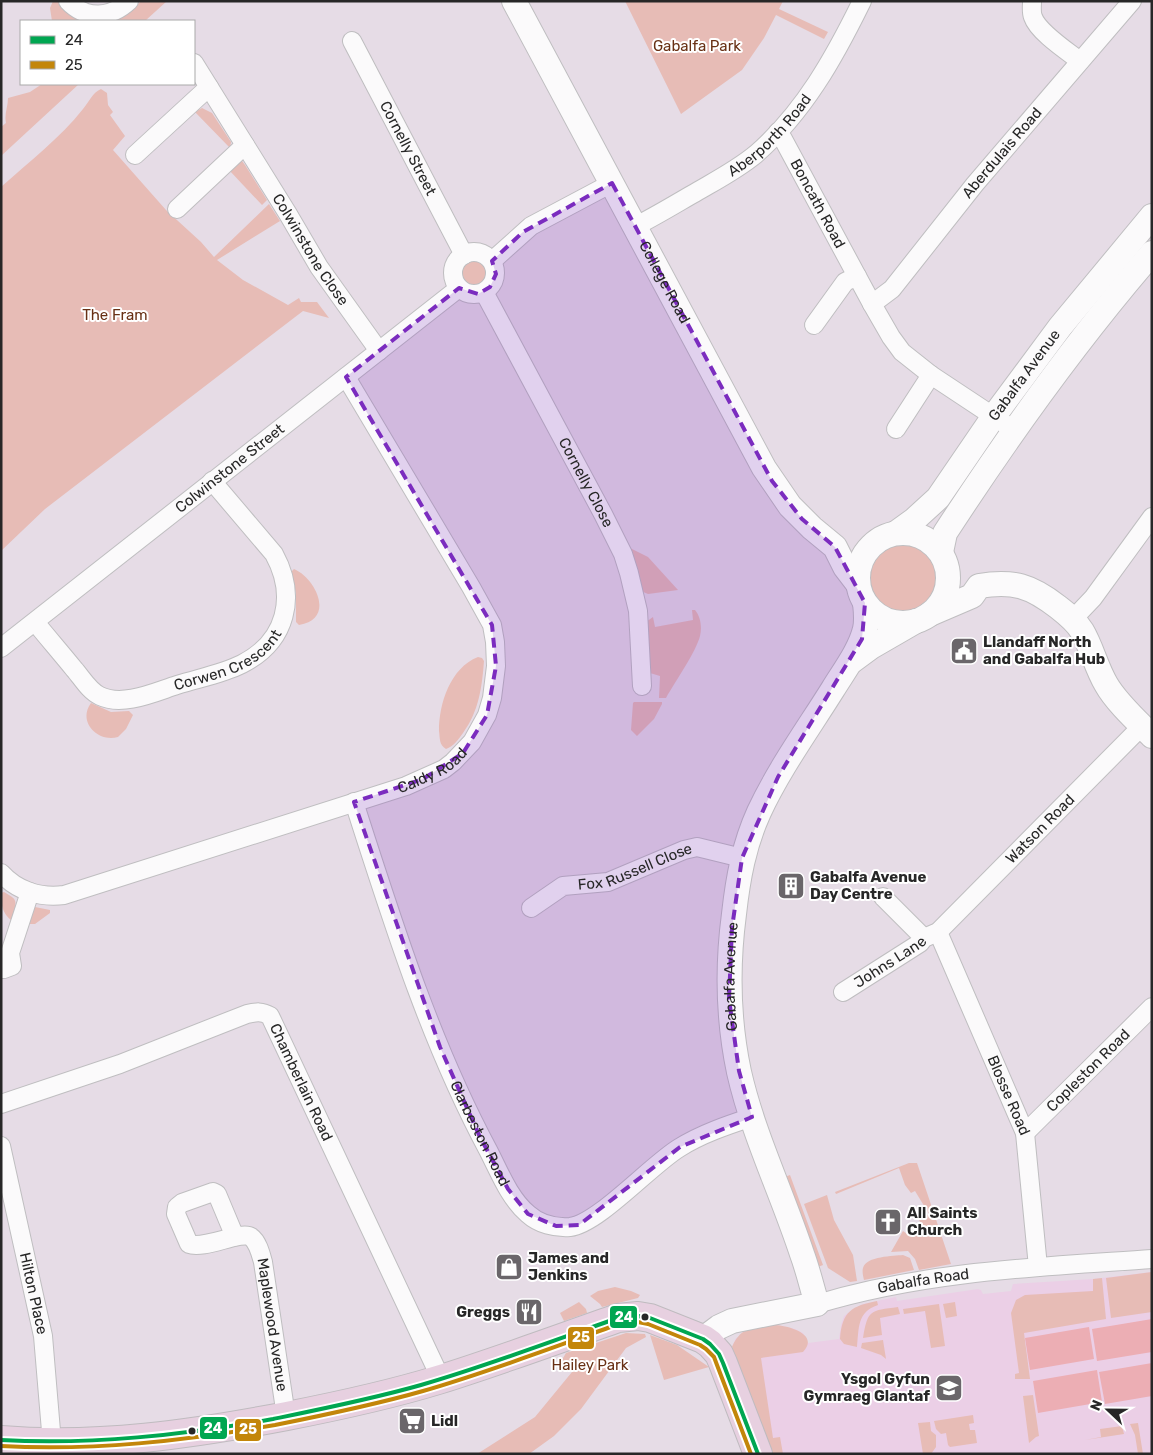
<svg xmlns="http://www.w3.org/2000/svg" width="1153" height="1455" font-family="Rubik,sans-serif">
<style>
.education{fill:#ebcfe6}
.green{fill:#e7bcb6}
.pitch{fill:#ecaeb4}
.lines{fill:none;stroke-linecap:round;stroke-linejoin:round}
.street-casing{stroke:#bfbec0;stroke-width:20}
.secondary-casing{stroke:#bfbec0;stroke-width:26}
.primary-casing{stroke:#bfbbbf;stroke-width:30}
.street{stroke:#fbfafb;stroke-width:18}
.secondary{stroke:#fbfafb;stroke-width:24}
.primary{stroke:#e7d0e0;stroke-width:28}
.bus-1-casing{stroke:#fff;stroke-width:8}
.bus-2-casing{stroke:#fff;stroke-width:8}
.bus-1{stroke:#00a651;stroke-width:4}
.bus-2{stroke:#c3860a;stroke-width:4}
.marked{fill:#7b2cbf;fill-opacity:0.2;stroke:#7b2cbf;stroke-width:4;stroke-dasharray:10 6;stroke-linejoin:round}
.bus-dot{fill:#272727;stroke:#fff;stroke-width:2}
.labels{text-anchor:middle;stroke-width:4;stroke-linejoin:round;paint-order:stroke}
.park-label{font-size:15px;fill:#683014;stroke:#fff}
.street-label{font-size:15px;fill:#272727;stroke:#fff}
.poi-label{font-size:15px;font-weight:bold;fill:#272727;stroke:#fff;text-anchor:start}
.line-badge{stroke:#fff;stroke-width:2}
.badge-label{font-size:14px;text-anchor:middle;font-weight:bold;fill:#fff}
</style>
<rect width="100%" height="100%" fill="#e6dce6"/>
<path class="education" d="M1152,1272V1454H770L732,1347L736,1338L764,1327L776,1325L795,1329L803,1333L808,1343L839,1339L841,1325L844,1316L853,1309L863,1304L896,1297L897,1301L978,1289L981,1290L983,1294L1011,1291L1013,1284L1093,1279Z"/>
<path class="green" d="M53,1H61L93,21H52L50,8Z
M141,1H167L145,21H97L131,11Z
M625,1H783L779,9L828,32L824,39L776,15L764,38L742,70L681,114Z
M42,84H79L1,156V127L6,123C4,114 8,107 8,98L30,92Z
M101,89L107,93L108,105L113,112L110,115L125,136L113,150L166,210L201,242L214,257L269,204L280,221L217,260L243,280L288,305L299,298L301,302H317L329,318L303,311L45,509L1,551V187C29,162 60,138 83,109C89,102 92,93 101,89Z
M202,108L212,113L231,142L230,148L195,112Z
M239,161H242L245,165L267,200L262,205L229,170Z
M461 273a13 13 0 1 1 26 0a13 13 0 1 1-26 0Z
M865 579a37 37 0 1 1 74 0a37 37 0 1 1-74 0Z
M628,547L648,557L678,590L648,594L641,591Z
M294,569C317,579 335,620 299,625L296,622V593L291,572Z
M692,610H695C701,617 702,628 700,636C696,652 675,682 666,698H659L660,676L650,673L647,668L646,622L653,617L655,627L693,620Z
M478,657L482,658L484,661C482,687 479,711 463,733C458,740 454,746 446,749C439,745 440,738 439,731C439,704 450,668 478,657Z
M634,702H662V704L654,719L637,736L631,730L633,703Z
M91,703L111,712L129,711L133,715L126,729L118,737C98,743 77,722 91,703Z
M4,892C16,899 17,899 14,912L18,914L12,921C2,913 1,905 1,893Z
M35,907L50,910V913L35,924H25Z
M909,1163H917L951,1264L919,1270L915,1259L908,1251L891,1252L903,1231L907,1234L922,1225L919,1220L929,1214L915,1191L911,1193L905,1185L899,1168L836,1194L835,1192Z
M790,1175L823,1265L815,1268L782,1178Z
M827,1195L834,1220L853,1255L857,1281L850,1282L828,1268L804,1204Z
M903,1255L910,1258L914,1270L864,1280C863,1276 862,1271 863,1268C866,1256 894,1256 903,1255Z
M1152,1272V1312L1111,1318L1106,1278Z
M1102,1278L1106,1319L1024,1333L1030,1379H1015V1374L1019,1373L1011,1313L1016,1300L1025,1295L1093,1291V1279Z
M615,1287L631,1291L640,1295L638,1298L602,1307L600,1304L590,1296L598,1291Z
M877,1301L878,1305C857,1312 859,1328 857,1347L844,1344L840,1339C842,1311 852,1306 877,1301Z
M579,1302L586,1309L587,1313L564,1321L560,1313Z
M955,1302L957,1316L946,1318L943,1304Z
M939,1304L945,1346L931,1348L925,1311L904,1314L903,1309Z
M898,1307L900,1314L880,1318L882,1335L863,1338C868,1309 870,1311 898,1307Z
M776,1325C788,1326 820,1334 803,1352L761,1358L773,1438L780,1437L783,1454H771L732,1347C742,1325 754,1328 776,1325Z
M626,1333L645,1334L646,1337L626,1348L581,1409L554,1436L529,1454H477L535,1417L572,1372L560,1363L566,1353Z
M650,1335L677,1345L709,1367L664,1380Z
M883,1340L886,1359L881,1355L861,1348L862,1343Z
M1033,1395L1039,1436L1036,1437L1029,1443L1023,1396Z
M973,1415L974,1423L969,1424L970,1430H975L977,1443L950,1447L948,1445L946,1433L941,1434L936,1429L934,1421Z
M930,1422L931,1431L936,1435V1447L931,1454H923L918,1423Z
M1138,1423L1143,1454H1138L1135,1435L1130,1424Z
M1122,1426L1124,1434L1085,1440L1101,1437L1100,1429Z"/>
<path class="pitch" d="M1152,1319V1352L1097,1361L1092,1329Z
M1089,1327L1094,1359L1030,1370L1025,1338Z
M1152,1363V1396L1105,1404L1099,1372Z
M1097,1370L1102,1402L1038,1413L1033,1381Z"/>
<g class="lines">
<g class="street-casing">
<g id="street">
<path d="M68,1C86,20 111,18 129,1"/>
<path d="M1032,1C1032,7 1031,12 1033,17C1038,32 1067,51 1080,61"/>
<path id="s1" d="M352,41L464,255"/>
<path id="s2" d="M194,63L288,214L319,267L379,351"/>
<path id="s3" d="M778,132L783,139L872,304L891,337L902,352L931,375L1014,430"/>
<path d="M135,155L209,87"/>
<path d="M177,209L245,145"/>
<path id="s4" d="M634,227C656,216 677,203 698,191C717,180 738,169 756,154C804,112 834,58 862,1"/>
<circle cx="474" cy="273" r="21"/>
<path d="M492,261L531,226L612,183"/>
<path id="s5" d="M484,292L603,514L623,554L629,573L638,611L642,686"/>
<path id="s6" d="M872,304L892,289L975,184L1132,1"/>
<path d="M814,325L845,282L857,276"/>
<path d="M896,429L931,375"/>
<path d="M1073,619L1093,598L1152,517"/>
<path id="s7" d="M35,622C48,638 61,653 74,669C82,678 89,691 100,696C123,707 155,692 177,685C199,678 222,674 242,664C287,641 297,596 274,554L212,481"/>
<path id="s8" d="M1,648L459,288"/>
<path id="s9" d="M354,802C392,920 429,1040 488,1150C499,1171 509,1198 528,1214C539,1224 555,1228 570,1227C598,1224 651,1165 679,1148C701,1134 728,1125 752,1117"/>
<path id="s10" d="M1,873C17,891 40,898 64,895L406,786L444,769L453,762L472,742L487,715L492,698L496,666L495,642L492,625L471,587L346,377"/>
<path d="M883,897L924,938"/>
<path id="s11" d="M531,908L563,886L608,882L684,850L697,847L742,858"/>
<path id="s12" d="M938,932L1025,1133L1038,1267"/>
<path d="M4,969L12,966L10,953L30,892"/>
<path id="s13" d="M843,992L920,943L924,938L938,932L1142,726"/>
<path id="s14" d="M1,1104L120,1064L247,1014C256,1012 262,1011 270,1016L441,1379"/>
<path id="s15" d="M1025,1133L1152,1007"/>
<path id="s16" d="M1,1146L43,1336L52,1443"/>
<path id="s17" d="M235,1237L217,1194L213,1192L182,1203L177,1207L176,1214L189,1244C204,1250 242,1230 251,1237C258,1242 261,1255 263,1262L286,1416"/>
<path id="s18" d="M817,1304C926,1271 1039,1267 1152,1259"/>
</g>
</g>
<g class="secondary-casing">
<g id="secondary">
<path id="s19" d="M514,1L764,468L790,506L812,528L835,547L845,567L858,584"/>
<circle cx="903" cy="578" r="45"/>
<path id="s20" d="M896,533L914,520L938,498L994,416L1060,327L1152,216"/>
<path d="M941,552L945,533C1008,436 1076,341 1152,253"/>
<path d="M930,614L972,596L979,586C1013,580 1031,586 1058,607C1067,614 1076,621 1082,631C1092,648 1096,667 1106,684C1116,702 1137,721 1152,736"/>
<path d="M852,661L871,647L916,621"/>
<path id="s21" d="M703,1339L719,1327L732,1321L817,1304C812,1288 808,1270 802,1254C782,1193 753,1134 739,1072C728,1020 727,967 734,914C738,878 744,845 759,812C779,769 808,729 833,689C844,671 860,650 865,629C867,620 866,612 865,603"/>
</g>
</g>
<g class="primary-casing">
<path id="primary" d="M1,1440C98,1448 193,1434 287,1416C338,1406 389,1395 438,1380C499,1361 558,1339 618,1318L638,1316L650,1318L703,1339L710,1344L719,1354L723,1363L758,1454"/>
</g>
<use href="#street" class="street"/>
<use href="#secondary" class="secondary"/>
<use href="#primary" class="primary"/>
<g class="bus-1-casing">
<path id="bus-1" d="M1,1440C93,1445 182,1435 273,1419C322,1409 372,1399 421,1385C487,1366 552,1341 618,1318L638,1316L650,1318L703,1339L710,1344L719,1354L723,1363L758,1454"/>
</g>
<g class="bus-2-casing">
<path id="bus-2" d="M1,1446C94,1451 184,1441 275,1425C325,1415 374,1405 423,1391C489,1372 554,1347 619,1324L638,1322L648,1324L700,1345L706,1349L714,1357L717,1365L751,1454"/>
</g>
<use href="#bus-1" class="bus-1"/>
<use href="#bus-2" class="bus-2"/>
</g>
<path class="marked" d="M612,183L772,481L802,519L835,547L865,603L862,639L778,777L742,858L732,928L729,999L739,1071L752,1117L680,1147L579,1225L556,1226L528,1214L508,1189L479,1135L440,1047L354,802L423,779L463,753L487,715L496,666L492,625L346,377L459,288L478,294L490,287L496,274L492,261L523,232Z"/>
<defs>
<g id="civic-square" transform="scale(1.4375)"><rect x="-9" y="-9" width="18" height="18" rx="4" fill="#6a666a" stroke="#fff"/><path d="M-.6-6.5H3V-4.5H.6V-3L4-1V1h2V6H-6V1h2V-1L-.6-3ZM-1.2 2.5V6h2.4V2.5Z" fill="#fff"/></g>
<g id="building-square" transform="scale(1.4375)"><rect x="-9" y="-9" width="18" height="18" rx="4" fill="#6a666a" stroke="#fff"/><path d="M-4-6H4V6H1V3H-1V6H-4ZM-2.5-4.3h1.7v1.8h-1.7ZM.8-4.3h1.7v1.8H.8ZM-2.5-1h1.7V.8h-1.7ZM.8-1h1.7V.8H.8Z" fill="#fff"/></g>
<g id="church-square" transform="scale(1.4375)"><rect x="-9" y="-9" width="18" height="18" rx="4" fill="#6a666a" stroke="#fff"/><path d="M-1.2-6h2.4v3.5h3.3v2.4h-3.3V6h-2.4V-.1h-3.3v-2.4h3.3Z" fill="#fff"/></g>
<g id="shop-square" transform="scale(1.4375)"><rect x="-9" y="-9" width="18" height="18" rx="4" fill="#6a666a" stroke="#fff"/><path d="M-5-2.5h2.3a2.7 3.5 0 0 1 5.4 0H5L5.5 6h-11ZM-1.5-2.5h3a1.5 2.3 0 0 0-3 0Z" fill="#fff"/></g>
<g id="restaurant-square" transform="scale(1.4375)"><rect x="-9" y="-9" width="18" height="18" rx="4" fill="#6a666a" stroke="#fff"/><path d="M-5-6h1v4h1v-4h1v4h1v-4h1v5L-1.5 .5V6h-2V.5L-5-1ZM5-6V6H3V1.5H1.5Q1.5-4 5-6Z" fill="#fff"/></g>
<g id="school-square" transform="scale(1.4375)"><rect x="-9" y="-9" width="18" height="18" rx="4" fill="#6a666a" stroke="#fff"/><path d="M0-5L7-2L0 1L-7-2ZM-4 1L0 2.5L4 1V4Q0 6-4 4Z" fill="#fff"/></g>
<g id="supermarket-square" transform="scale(1.4375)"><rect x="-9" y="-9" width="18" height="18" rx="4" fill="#6a666a" stroke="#fff"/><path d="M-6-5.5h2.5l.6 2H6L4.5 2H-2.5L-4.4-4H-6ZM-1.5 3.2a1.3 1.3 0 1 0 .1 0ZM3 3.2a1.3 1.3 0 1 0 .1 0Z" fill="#fff"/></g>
</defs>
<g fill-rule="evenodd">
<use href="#civic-square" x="964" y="651"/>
<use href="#building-square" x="791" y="886"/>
<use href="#church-square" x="888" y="1222"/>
<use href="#shop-square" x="509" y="1267"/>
<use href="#restaurant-square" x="529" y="1312"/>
<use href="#school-square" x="949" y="1388"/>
<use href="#supermarket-square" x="412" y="1421"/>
</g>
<g class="bus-dot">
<circle cx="645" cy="1317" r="4.5"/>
<circle cx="192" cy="1431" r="4.5"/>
</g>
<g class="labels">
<g class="park-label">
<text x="697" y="51">Gabalfa Park</text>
<text x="115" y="320">The Fram</text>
<text x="590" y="1370">Hailey Park</text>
</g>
<g class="street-label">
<text dy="5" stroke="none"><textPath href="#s4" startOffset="165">Aberporth Road</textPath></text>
<text dy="5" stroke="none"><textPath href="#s1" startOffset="121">Cornelly Street</textPath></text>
<text dy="5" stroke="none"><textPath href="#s6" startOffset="200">Aberdulais Road</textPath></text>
<text dy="5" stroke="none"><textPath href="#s3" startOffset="82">Boncath Road</textPath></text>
<text dy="5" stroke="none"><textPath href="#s2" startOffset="220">Colwinstone Close</textPath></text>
<text dy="5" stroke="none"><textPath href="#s19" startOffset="319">College Road</textPath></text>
<text dy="5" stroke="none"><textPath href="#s20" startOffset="205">Gabalfa Avenue</textPath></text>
<text dy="5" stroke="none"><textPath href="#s8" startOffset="291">Colwinstone Street</textPath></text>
<text dy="5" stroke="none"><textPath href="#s5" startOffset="216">Cornelly Close</textPath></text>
<text dy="5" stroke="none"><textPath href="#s7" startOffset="236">Corwen Crescent</textPath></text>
<text dy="5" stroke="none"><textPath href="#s10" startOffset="459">Caldy Road</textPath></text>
<text dy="5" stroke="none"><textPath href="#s13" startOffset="258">Watson Road</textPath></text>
<text dy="5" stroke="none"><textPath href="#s11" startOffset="114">Fox Russell Close</textPath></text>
<text dy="5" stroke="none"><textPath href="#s13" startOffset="56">Johns Lane</textPath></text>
<text dy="5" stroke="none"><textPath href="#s21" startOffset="462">Gabalfa Avenue</textPath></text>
<text dy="5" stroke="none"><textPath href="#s15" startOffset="89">Copleston Road</textPath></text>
<text dy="5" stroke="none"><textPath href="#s14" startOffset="359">Chamberlain Road</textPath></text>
<text dy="5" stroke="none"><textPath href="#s12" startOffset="178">Blosse Road</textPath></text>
<text dy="5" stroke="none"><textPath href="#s9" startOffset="355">Clarbeston Road</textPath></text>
<text dy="5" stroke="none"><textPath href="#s18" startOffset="109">Gabalfa Road</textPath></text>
<text dy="5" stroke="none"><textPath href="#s16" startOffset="151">Hilton Place</textPath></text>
<text dy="5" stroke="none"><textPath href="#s17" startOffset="285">Maplewood Avenue</textPath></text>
</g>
<g class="poi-label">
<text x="983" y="647">Llandaff North<tspan x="983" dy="17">and Gabalfa Hub</tspan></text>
<text x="810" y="882">Gabalfa Avenue<tspan x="810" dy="17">Day Centre</tspan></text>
<text x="907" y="1218">All Saints<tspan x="907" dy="17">Church</tspan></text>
<text x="528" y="1263">James and<tspan x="528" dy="17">Jenkins</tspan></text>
<text x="510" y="1317" text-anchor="end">Greggs</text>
<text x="930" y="1384" text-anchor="end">Ysgol Gyfun<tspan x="930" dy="17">Gymraeg Glantaf</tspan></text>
<text x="431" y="1426">Lidl</text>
</g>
</g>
<g class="line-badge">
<rect x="609" y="1305" width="29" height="24" rx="5" fill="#00a651"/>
<rect x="567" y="1326" width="28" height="24" rx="5" fill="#c3860a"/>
<rect x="199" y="1416" width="29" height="24" rx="5" fill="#00a651"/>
<rect x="234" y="1418" width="28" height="24" rx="5" fill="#c3860a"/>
</g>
<g class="badge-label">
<text x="624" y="1322">24</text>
<text x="581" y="1342">25</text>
<text x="213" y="1433">24</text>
<text x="248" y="1434">25</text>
</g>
<rect width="1153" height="1455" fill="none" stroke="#272727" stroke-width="5"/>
<rect x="20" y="20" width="175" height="65" fill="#ffffff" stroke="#a9a9a9"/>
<rect x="30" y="36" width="25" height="8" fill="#00a651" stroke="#a9a9a9"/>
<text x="65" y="45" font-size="15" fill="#272727">24</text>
<rect x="30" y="61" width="25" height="8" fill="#c3860a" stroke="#a9a9a9"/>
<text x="65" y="70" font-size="15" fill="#272727">25</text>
<g transform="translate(1108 1410) rotate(292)" stroke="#ffffff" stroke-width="4" paint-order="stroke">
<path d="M0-4L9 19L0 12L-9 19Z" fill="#272727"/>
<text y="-8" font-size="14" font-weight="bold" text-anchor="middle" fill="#272727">N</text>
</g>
</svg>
